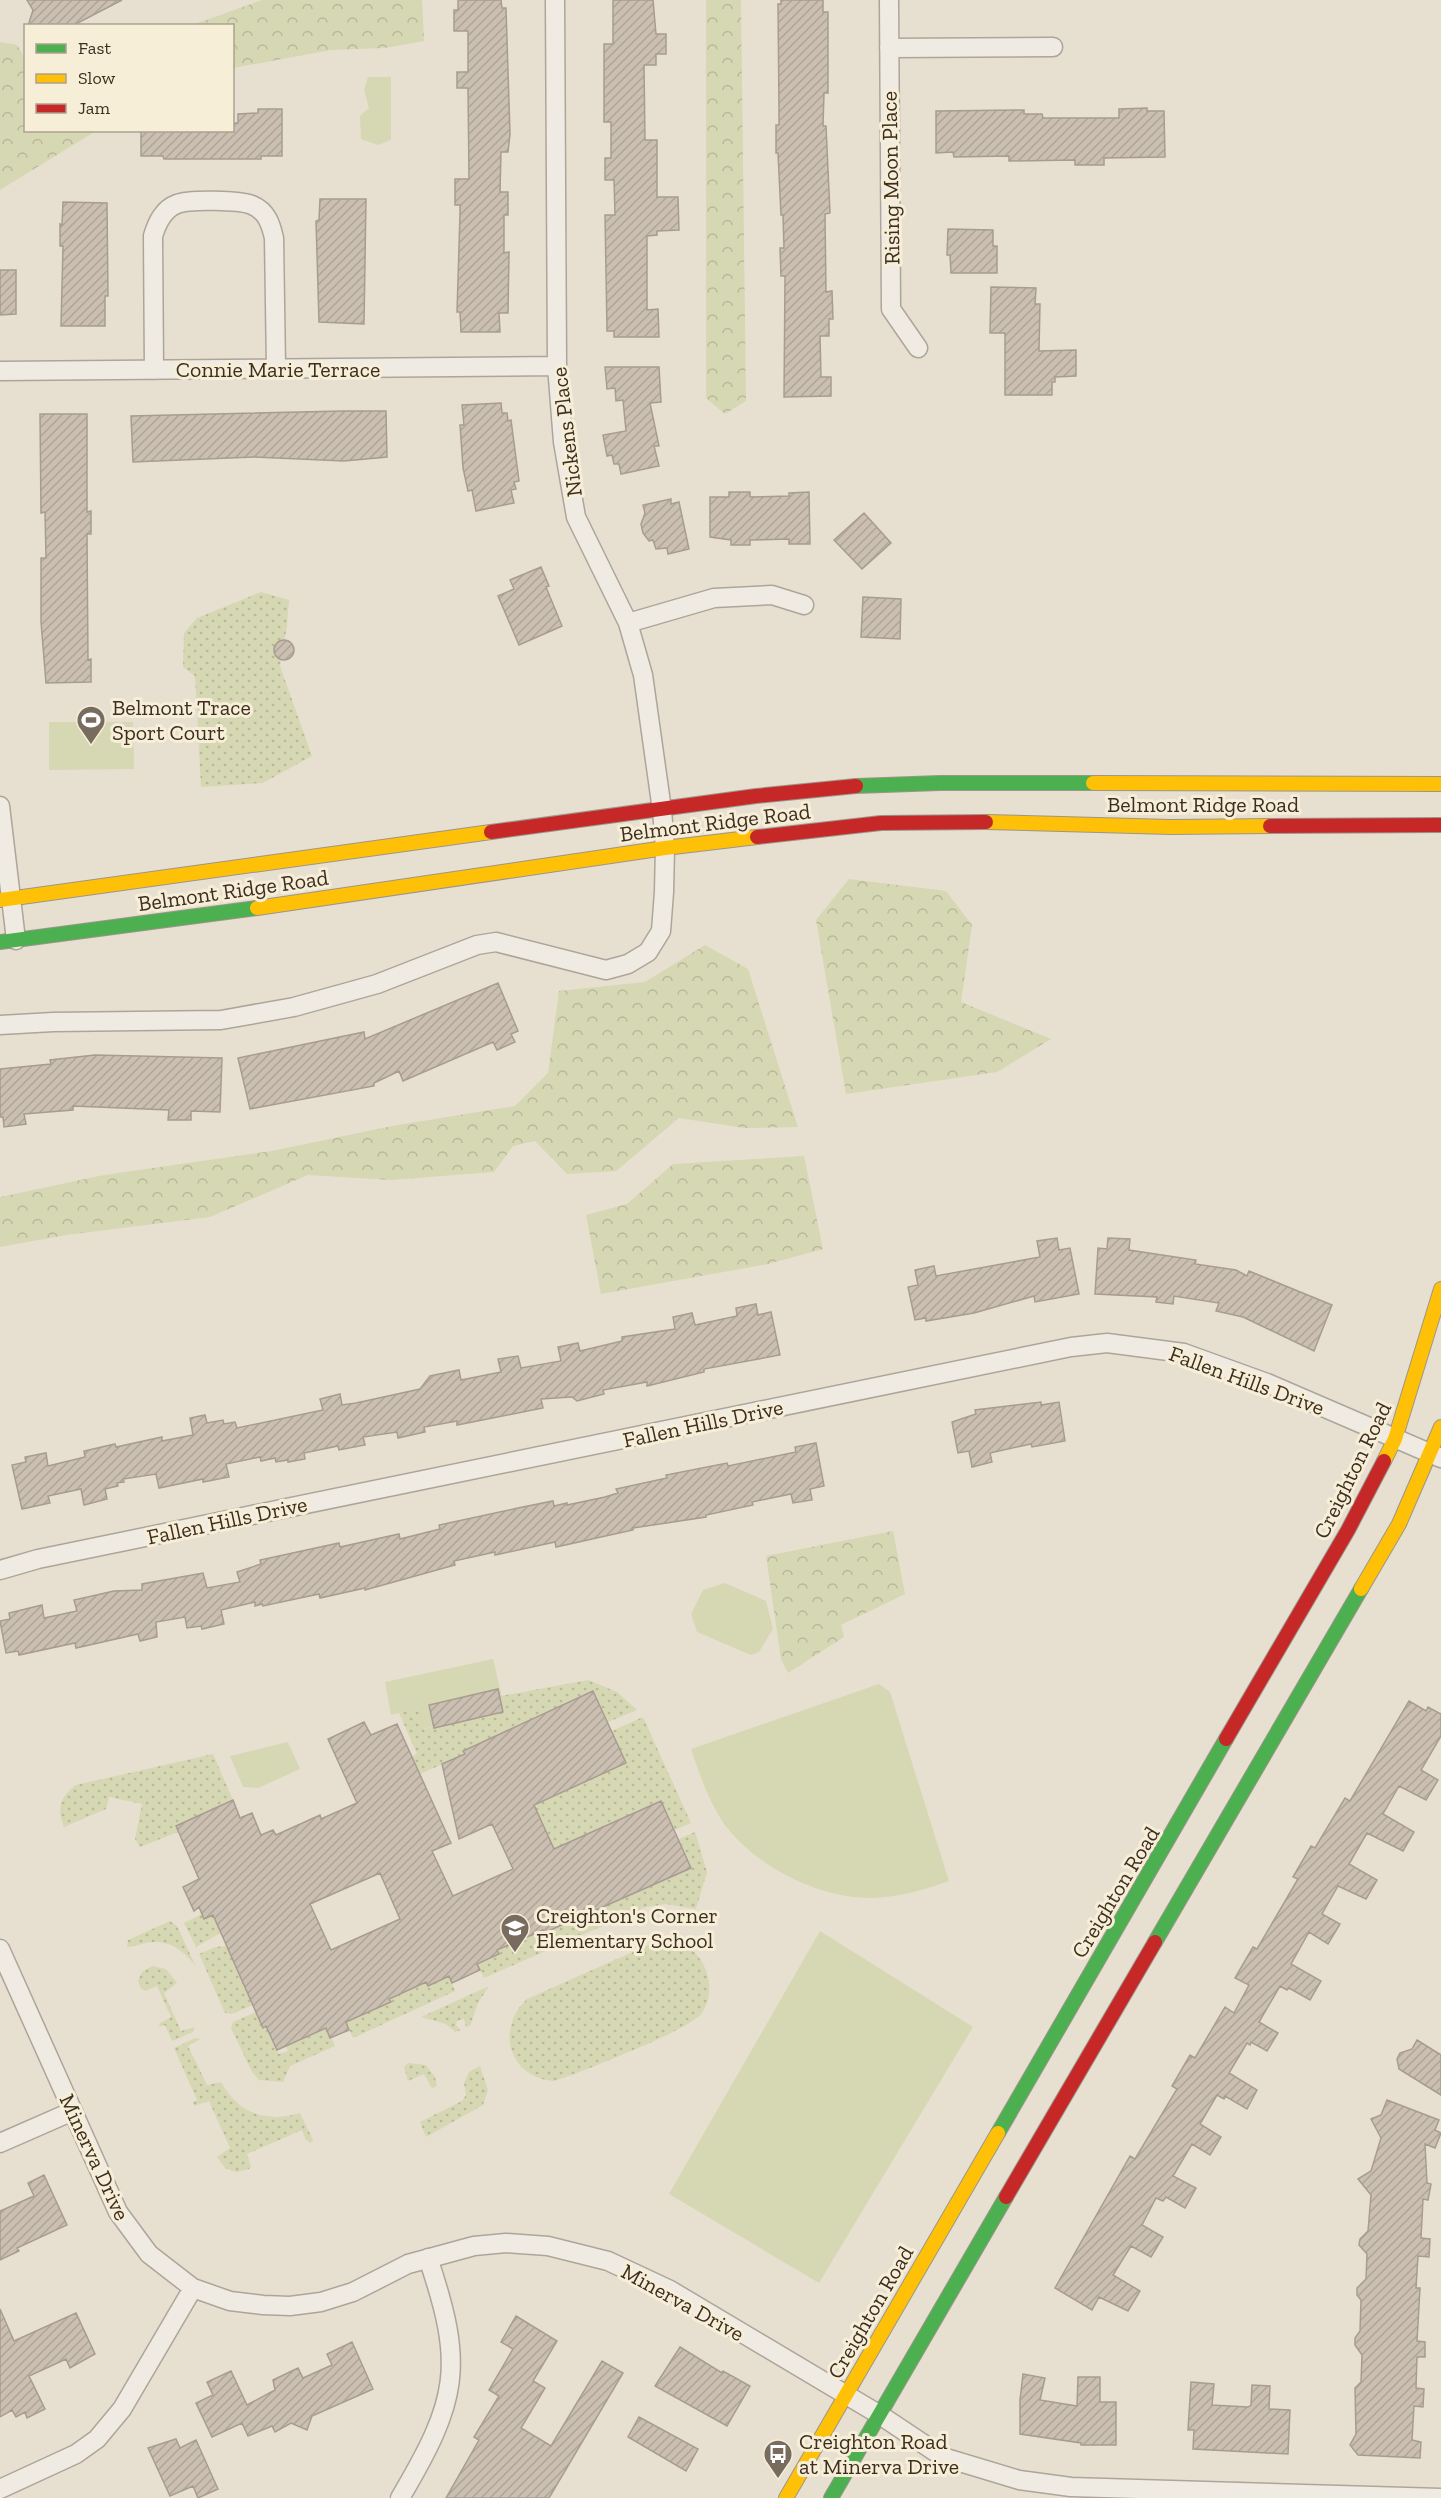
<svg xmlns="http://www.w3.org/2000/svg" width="1441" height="2498" font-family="'Zilla Slab',serif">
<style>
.grass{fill:url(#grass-dots)}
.forest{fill:url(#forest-crowns)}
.park{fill:#d6d7b3}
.building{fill:url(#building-hatch);stroke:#a89c90;stroke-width:1.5;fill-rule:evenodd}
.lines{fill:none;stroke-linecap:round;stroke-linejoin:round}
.street-casing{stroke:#ada599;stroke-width:21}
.fast-casing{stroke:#9c958a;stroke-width:16}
.slow-casing{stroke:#9c958a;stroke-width:16}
.jam-casing{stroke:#9c958a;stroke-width:16}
.street{stroke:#efebe3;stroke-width:18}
.fast{stroke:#4caf50;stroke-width:14}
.slow{stroke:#ffc107;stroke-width:14}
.jam{stroke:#c62828;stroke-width:14}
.labels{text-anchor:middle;stroke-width:6;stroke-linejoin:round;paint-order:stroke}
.street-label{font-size:22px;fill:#3d2e20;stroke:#f7eed8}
.poi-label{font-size:22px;fill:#3d2e20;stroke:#f7eed8;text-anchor:start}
</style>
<defs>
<pattern id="grass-dots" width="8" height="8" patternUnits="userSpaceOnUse" patternTransform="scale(1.5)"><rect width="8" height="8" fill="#d6d7b3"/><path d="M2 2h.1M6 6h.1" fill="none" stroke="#b9b99a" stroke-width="1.8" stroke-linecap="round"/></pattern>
<pattern id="forest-crowns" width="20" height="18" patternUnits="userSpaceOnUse" patternTransform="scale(1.5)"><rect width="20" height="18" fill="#d6d7b3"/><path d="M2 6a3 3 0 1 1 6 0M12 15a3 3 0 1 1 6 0" fill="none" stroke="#b9b99a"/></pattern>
<pattern id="building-hatch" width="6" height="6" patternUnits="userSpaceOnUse" patternTransform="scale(1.5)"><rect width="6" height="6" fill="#cbbfb2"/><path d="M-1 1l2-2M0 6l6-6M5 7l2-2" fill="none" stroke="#afa499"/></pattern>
</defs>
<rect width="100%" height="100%" fill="#e7e0d1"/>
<path class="grass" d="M261,592L289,600L287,626L280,666L312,756L263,783L201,787L195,676L183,667L184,633L197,618Z
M588,1680L617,1692L637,1710L608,1722L593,1691L463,1751L465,1754L407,1780L400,1762L417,1754L399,1713L419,1708L424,1729L504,1710L501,1696Z
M643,1717L691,1823L675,1830L661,1801L554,1849L534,1805L626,1763L612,1731Z
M213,1754L233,1800L176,1826L178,1832L140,1847L135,1839L142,1804L109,1797L106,1809L64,1827C57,1808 59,1798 76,1785Z
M695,1832L707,1872L696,1909L666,1904L646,1907L484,1978L477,1964L499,1954L497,1950L543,1930L545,1933L691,1868L679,1839Z
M202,1914H215L222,1932L196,1947L184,1923Z
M170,1921L177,1926L196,1967C185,1951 168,1938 146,1943C140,1944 134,1947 127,1947L128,1940Z
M655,1942C677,1942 694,1944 704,1966C712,1981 711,2001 701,2014C689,2030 577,2074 554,2081C509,2078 495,2029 527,1999Z
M227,1946L253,2005L232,2014L225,2013L199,1954L215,1947Z
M152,1966L166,1969L177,1983L164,1993L181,2031L195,2027L193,2032L172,2041L165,2025L159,2027L160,2023L171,2017L157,1986L145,1991L140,1987L138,1980L142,1972Z
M449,1976L455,1991L353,2038L346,2022L390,2002L389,1999L426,1982Z
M489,1986L478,2003L470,2026L466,2027L464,2019L457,2021L456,2025L461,2030L455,2032L446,2024L421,2017Z
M256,2012L263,2028L266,2026L279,2054L288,2051L286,2046L326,2028L335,2046L290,2066L283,2082L259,2080L252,2072L231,2028L233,2022Z
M195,2038L200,2039L188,2046L207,2085L221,2082C239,2114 266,2123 300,2113L313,2140L311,2143L306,2140L302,2130L247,2154L251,2166L249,2169L237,2172L226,2169L217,2157L230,2148L209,2101L194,2106L193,2102L197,2100L174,2048Z
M408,2063L426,2065L435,2077L437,2086L432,2088L424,2074L408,2081L404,2067Z
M480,2066L488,2090L483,2105L426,2137L420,2122L462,2101L466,2095L464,2083L469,2072Z"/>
<path class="forest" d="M262,0H422L424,41L385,48L331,50L233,68L232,26L192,25Z
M706,0H741L746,401L725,414L706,398Z
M0,42L17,45L25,58L26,130L96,131L0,190Z
M849,879L946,891L972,925L961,1002L1051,1039L997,1072L846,1094L816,920Z
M705,945L748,969L798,1127L744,1128L679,1118L616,1171L567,1174L535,1141L513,1146L494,1172L391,1180L308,1175L210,1217L66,1235L0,1247V1197L104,1175L272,1151L392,1126L515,1106L548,1073L559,991L645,982Z
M804,1156L823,1249L768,1264L601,1294L586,1215L627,1204L673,1164Z
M893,1531L905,1594L841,1625L844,1637L788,1673L781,1659L766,1556Z"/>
<path class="park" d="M368,77H391V140L378,145L361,139L360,116L369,108L364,90Z
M49,722H133L134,769L49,770Z
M725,1583L766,1601L773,1629L759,1652L751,1655L697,1632L691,1614L703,1590Z
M493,1659L505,1710L423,1729L419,1708L391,1715L385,1682Z
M879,1684L890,1692L949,1881C924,1890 900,1897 873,1898C818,1899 754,1866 722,1821C708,1799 699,1773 691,1749Z
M288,1742L300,1769L258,1788L243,1787L230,1756Z
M820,1931L973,2027L819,2283L669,2194Z"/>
<path class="building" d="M27,0H122L72,26H28L33,10Z
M458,0H501L502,8H506L510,134L508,152H501L500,192H508V215H504V253L509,252L508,313H499L500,332H461L460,312H457L460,214V205H455V179H469L468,88H457V72H468V31H454V10H458Z
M613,0H653L656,34H666V54H656V65H644L645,140H657V197H678L679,230L657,231V235L647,236V310L658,309L659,337H614V331H607L605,215H615L614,180H605V158H611V122H604V44H613Z
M781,0H823V12H828V93H824L823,126H826L830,213L825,214L826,292L832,291L833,319H829V336H820L821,377H831V396L784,397L785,276H781L780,248H784L783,215H781L778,153H776V125H779V109L778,4H781Z
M1147,108V111H1164L1165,157L1104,158V165H1075V160L1009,161V156L954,157L953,152L936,153V111L1024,110V114H1042L1043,118H1119V109Z
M258,109H282V156H261V159H164L163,156H141V130H232V123H238V114L258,113Z
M320,199H366L364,324L319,322L316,221L319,220Z
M63,202L107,203L108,296H105V326H61L63,246H60V224L62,225Z
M948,229L993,230V246H997V273H951L950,255H947Z
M0,270H16V314L0,315Z
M991,287L1036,288L1035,304H1040L1039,351L1076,350V376L1055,377V382H1052V395H1005V333H990Z
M605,367H659L661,402L650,403L659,446H654L659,466L621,474L619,464H614L612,455L607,456L603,435L626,431L623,400L616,401L615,388L607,389Z
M501,403L502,413H507L508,421L511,420L519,481L514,482L516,489L511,490L514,503L476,511L472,490L468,491L463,468L460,425H464L462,405Z
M344,411H386L387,457L344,461L254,457L133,462L131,416Z
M40,414H87V512L91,511V534H87L88,660L91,659V682L46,683L41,622V558H46L45,512L41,513Z
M729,492H750V497L789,496V493L809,492L810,544H789V539L750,540V545H731V540L710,537V497H729Z
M671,499V504L679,502L689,549L668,554L667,548L656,549L653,540L649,541L643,533L641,524L645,513L643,505Z
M864,513L891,543L862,569L834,540Z
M541,567L549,586L546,587L562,626L519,645L498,596L514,589L510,580Z
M863,597L901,599L900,639L861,637Z
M274 650a10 10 0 1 1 20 0a10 10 0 1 1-20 0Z
M498,983L518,1031L511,1034L515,1042L497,1050L493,1042L403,1081L399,1071L374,1083V1086L250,1109L238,1058L364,1032L365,1039Z
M95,1055L222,1058L220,1112L191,1111V1120H168L169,1110L73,1106V1110L24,1114L26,1124L4,1127L3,1117H0V1069L51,1064L50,1060Z
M1057,1238L1059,1250L1070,1248L1079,1294L1035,1302L1034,1296L974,1313L926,1321V1318L915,1320L908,1287L918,1285L915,1270L934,1266L936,1276L1040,1257L1037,1241Z
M1108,1238L1130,1239L1129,1250L1196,1260L1195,1264L1236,1270L1247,1276L1249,1271L1332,1305L1314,1351L1243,1317L1216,1311L1219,1303L1174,1296L1173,1304L1156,1302L1157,1297L1095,1294L1098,1248L1107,1249Z
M756,1304L758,1315L771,1312L780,1355L704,1369V1372L647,1386V1382L603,1390L604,1394L577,1401L572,1397L541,1399L543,1408L457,1425V1421L424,1427L425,1432L398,1438L397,1432L363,1437L365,1445L339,1450L338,1446L304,1453L305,1459L288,1462V1460L276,1462L275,1458L261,1461L260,1457L226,1464L229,1477L203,1482V1479L159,1488L156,1474L123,1479L124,1482L117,1483L118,1486L105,1489L107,1499L84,1505L81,1489L48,1496L50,1503L22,1509L12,1465L26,1462L25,1457L46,1453L48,1466L85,1457L84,1451L115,1444L116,1447L162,1437V1441L193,1435L190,1418L205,1415L207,1423L223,1420L224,1424L235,1422L237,1428L323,1410L320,1399L340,1394L342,1405L356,1403L420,1389L430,1376L459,1370L461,1380L501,1372L498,1359L518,1356L521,1368L561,1361L558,1347L578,1343L580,1351L622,1341V1337L675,1329L673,1317L692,1313L695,1325L737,1316L736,1308Z
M1041,1402V1405L1059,1402L1065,1441L1032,1447L1031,1444L990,1453L992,1462L972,1467L969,1451L958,1453L952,1422L976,1414L975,1410Z
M816,1443L824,1486L810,1489L812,1500L793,1503L791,1494L752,1502L753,1505L706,1515V1517L633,1528V1530L556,1547L555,1542L495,1555V1552L454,1561L455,1565L365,1590V1588L320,1598L319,1594L263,1606L262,1604L255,1606V1602L221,1610L224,1624L202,1629L201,1626L187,1628L185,1617L156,1622L157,1637L140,1641L138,1634L76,1648L75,1643L19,1655L18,1651L6,1653L0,1621L10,1619L9,1613L42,1605L44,1618L77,1611L74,1600L114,1591L142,1590V1584L203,1573L207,1588L240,1582L237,1572L261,1564L260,1560L339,1543L340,1547L399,1534L400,1539L440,1529L439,1525L518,1508L553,1501L554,1506L567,1503V1505L605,1497L618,1493L616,1489L667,1478L666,1475L727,1463L728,1466L796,1452L795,1447Z
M498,1689L503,1712L434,1728L429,1705Z
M593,1691L626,1763L534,1805L554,1849L661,1801L691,1868L544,1933L543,1930L497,1950L499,1954L477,1964L480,1970L452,1983L449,1976L428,1986L426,1982L389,1999L391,2002L346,2022L349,2030L330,2038L326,2028L277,2050L266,2026L263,2028L213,1915L204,1919L199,1907L194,1911L183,1887L199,1879L176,1826L233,1800L240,1818L252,1813L261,1835L273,1830L276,1835L320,1815L321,1819L357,1803L328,1739L364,1722L371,1735L397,1724L451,1843L432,1851L453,1896L513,1869L492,1824L459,1839L442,1764L465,1754L463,1751ZM380,1873L400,1919L331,1950L310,1904Z
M1409,1701L1426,1711L1428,1707L1441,1714V1736L1421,1770L1438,1780L1426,1800L1399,1786L1383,1814L1414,1832L1403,1851L1367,1833L1349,1864L1377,1880L1366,1899L1338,1886L1322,1914L1340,1924L1328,1944L1309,1932L1291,1964L1321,1981L1310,2000L1289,1988L1287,1990L1280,1986L1259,2022L1278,2033L1267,2051L1251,2042L1250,2045L1247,2043L1229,2073L1257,2090L1247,2109L1225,2096L1224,2099L1217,2095L1200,2124L1221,2137L1210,2155L1192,2144L1173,2176L1196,2188L1185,2208L1166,2197L1163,2201L1156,2198L1142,2225L1163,2237L1151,2257L1131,2246L1113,2275L1140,2291L1128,2311L1099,2297L1092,2310L1055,2288L1130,2156L1135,2159L1177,2089L1172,2086L1190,2055L1195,2058L1225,2007L1234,2013L1249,1985L1235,1978L1253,1947L1257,1949L1298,1879L1293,1877L1311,1846L1315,1848L1345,1798L1350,1801Z
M1417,2040L1441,2055V2095L1399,2069L1397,2059L1400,2053L1412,2049Z
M1387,2100L1439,2120L1435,2130L1441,2133L1435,2148L1425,2144L1427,2183L1431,2184L1428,2200L1423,2199L1421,2238L1430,2239L1429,2257L1418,2256L1416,2288H1420L1417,2341L1425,2342V2357H1417L1416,2388L1424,2389L1423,2407L1414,2406L1412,2440L1421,2442L1420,2458L1358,2455L1350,2445L1356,2434L1355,2388L1361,2382L1362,2355L1355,2345V2338L1360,2331L1361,2300L1357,2295V2288L1366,2279L1367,2254L1359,2245L1360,2239L1368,2231L1371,2195L1358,2179L1371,2171L1381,2138L1371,2119L1381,2115Z
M44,2175L67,2225L17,2248L19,2251L0,2260V2211L34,2196L28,2183Z
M0,2309L14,2341L76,2313L95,2354L70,2368L66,2359L29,2376L45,2409L27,2418L25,2412L16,2417L12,2410L0,2417Z
M516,2316L557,2341L533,2381L545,2388L521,2428L551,2446L602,2361L623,2373L549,2498H446L479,2440L474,2437L499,2396L489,2390L513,2349L501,2342Z
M352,2342L373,2389L312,2416L307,2430L291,2423L275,2432L272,2426L248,2436L242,2423L212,2437L196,2403L213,2395L207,2382L231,2371L247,2405L275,2390L273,2380L298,2368L303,2378L332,2365L327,2354Z
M680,2347L722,2373L723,2371L750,2386L727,2426L655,2386Z
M1023,2374L1045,2378L1040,2400L1077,2406L1078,2377H1100V2402H1116V2445H1081V2443L1020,2434V2400Z
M1191,2382L1214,2384L1212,2405L1248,2407L1251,2405L1252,2385L1270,2386L1269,2409L1290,2410L1288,2454L1193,2449L1194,2430H1188Z
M639,2417L698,2449L686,2471L628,2437Z
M176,2439L180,2448L196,2440L218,2489L198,2498L193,2486L170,2496L148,2448Z"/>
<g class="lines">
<g class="street-casing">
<path id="street" d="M889,0L891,309L918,348
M889,48L1053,47
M154,370L153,236C157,223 163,209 177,204C189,199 240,200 252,205C267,211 271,225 274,238L276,368
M0,371L557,366
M628,623L714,598L772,595L804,605
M0,806L16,940
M0,1025L53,1022L221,1020L294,1007L377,984L477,945L496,942L606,970L628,964L648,952L661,931L664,892L665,848L662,810L643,675L628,623L576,517L563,442L557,366L555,0
M0,1570L38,1559L1071,1347L1107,1343L1184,1353L1267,1383L1441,1458
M0,1949L118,2212L149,2254L193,2288L230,2301L263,2305L290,2306L321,2302L353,2292L408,2264L474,2246L506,2243L548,2246L608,2261L670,2290L880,2415L943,2457L1019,2480L1071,2487L1441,2498
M0,2143L73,2111
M0,2489L76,2454L97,2439L122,2409L193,2288
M400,2498C458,2400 465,2367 428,2258"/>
</g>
<g class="fast-casing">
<path id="fast" d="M856,786L940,783H1093
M0,942L257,908
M1155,1942L1361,1589
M998,2133L1226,1739
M831,2498L1006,2197"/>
</g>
<g class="slow-casing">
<path id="slow" d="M1093,783L1441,784
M986,822L1171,827L1270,826
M0,900L491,832
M257,908L665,848L757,837
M1384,1461L1395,1439L1441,1289
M1361,1589L1399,1524L1441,1427
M786,2498L998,2133"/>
</g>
<g class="jam-casing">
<path id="jam" d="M1270,826L1441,825
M491,832L756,796L856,786
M757,837L881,823L986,822
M1226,1739L1348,1530L1384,1461
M1006,2197L1155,1942"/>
</g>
<use href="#street" class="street"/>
<use href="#fast" class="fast"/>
<use href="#slow" class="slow"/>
<use href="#jam" class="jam"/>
</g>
<defs>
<g id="stadium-pin" transform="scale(1.5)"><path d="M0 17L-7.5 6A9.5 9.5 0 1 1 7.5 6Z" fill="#786c5e" stroke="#f7eed8"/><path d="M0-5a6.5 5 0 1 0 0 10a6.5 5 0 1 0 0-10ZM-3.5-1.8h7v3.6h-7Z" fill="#fff"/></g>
<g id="school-pin" transform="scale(1.5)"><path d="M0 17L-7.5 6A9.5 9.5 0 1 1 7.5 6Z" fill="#786c5e" stroke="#f7eed8"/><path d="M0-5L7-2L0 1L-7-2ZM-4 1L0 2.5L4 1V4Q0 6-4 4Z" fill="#fff"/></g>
<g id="bus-pin" transform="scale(1.5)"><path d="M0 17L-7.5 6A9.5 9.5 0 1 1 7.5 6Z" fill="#786c5e" stroke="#f7eed8"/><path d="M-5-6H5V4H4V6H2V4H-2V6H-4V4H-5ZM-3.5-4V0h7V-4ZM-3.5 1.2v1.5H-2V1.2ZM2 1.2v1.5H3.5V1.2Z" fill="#fff"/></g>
</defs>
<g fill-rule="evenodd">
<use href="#stadium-pin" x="91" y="720"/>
<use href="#school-pin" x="515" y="1928"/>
<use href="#bus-pin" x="778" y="2454"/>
</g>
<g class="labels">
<g class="street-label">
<text transform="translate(890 178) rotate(-91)" y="8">Rising Moon Place</text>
<text x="278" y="377">Connie Marie Terrace</text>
<text transform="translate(566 432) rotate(-97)" y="8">Nickens Place</text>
<text x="1203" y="812">Belmont Ridge Road</text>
<text transform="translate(715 822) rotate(-7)" y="8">Belmont Ridge Road</text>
<text transform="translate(233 890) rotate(-8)" y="8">Belmont Ridge Road</text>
<text transform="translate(1247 1380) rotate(20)" y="8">Fallen Hills Drive</text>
<text transform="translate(703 1423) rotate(-12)" y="8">Fallen Hills Drive</text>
<text transform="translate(1352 1470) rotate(-64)" y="8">Creighton Road</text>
<text transform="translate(227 1520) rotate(-12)" y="8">Fallen Hills Drive</text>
<text transform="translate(1115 1892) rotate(-59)" y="8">Creighton Road</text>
<text transform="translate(95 2157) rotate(65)" y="8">Minerva Drive</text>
<text transform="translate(683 2302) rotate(29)" y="8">Minerva Drive</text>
<text transform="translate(870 2312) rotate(-60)" y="8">Creighton Road</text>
</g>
<g class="poi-label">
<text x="112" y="715">Belmont Trace<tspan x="112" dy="25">Sport Court</tspan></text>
<text x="536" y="1923">Creighton's Corner<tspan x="536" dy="25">Elementary School</tspan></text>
<text x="799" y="2449">Creighton Road<tspan x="799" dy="25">at Minerva Drive</tspan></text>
</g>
</g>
<rect x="24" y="24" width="210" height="108" fill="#f7eed8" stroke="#ada18e" stroke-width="1.5"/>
<rect x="36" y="44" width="30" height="9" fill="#4caf50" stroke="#ada18e" stroke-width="1.5"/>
<text x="78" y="54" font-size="18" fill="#3d2e20">Fast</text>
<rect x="36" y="74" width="30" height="9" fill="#ffc107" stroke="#ada18e" stroke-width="1.5"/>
<text x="78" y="84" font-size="18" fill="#3d2e20">Slow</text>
<rect x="36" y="104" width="30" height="9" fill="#c62828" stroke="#ada18e" stroke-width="1.5"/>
<text x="78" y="114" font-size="18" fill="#3d2e20">Jam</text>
</svg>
